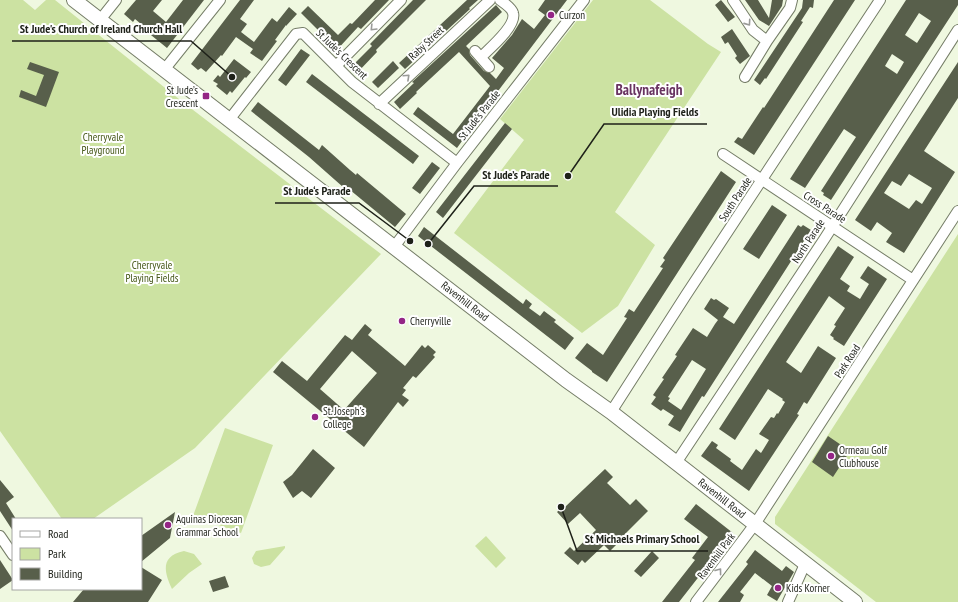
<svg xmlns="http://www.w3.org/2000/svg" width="958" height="602" font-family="'PT Sans Narrow',sans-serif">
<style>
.green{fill:#cce2a2}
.building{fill:#585f4b;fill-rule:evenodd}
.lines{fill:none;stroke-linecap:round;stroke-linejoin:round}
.minor-casing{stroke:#757d67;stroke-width:12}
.secondary-casing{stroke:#757d67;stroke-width:16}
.minor{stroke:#fff;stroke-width:10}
.secondary{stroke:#fff;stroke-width:14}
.oneway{stroke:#9a9b98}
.poi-dot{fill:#942586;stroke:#fff;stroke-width:1.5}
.labels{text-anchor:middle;stroke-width:4;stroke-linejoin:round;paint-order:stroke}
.poi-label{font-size:11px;fill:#1e2119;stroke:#fff;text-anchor:start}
.street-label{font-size:11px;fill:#1e2119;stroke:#fff}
.park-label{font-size:11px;fill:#455717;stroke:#fff}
.district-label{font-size:15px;font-weight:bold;fill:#693361;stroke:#fff}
.leader{fill:none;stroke:#1e2119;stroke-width:1.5}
.callout-dot{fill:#1e2119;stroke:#fff;stroke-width:1.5}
.callout-label{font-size:12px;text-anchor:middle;font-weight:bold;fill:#1e2119;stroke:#fff;stroke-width:4;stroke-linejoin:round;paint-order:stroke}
</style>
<rect width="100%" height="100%" fill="#eff8e0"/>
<path class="green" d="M0,0H23L35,10L46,0H55L184,103L381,254L195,448L93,519H62L0,431Z
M593,0H650L708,44L721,52L615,212L655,245L618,306L582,333L454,233L524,140L500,119Z
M958,234V602H876L775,524V517Z
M225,428L273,445L241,533L193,516Z
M486,536L506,558L496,568L475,546Z
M285,546V548L270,565L261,567L254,564L252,558L256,551Z
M184,551L194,554L202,564L189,573L172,589C164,572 160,556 184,551Z"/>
<path class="building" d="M136,0H162L153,11L166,22L183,0H204L167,48L146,31L147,29L135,19L133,22L124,14Z
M240,0H254L240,19L247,24L241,32L254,42L272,18L277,22L289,7L297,14L286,26V25L275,40L277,41L262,61L250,53L253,49L236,37L222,56L221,55L206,72L201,68L198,70L191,64Z
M375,0H389L361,29L358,27L335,52L328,45L331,43L301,13L308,6L338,35L350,23L352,24Z
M413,0H426L376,50L377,52L356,74L350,68L372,46L370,44Z
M467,0H478L469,8L470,9L405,69L399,63Z
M545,0H567L461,140L462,141L457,148L413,114L418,107L453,134L490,86L459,52L416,92L417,93L400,109L394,102L414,83L412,82L496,5L502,12L466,46L469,49L470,55L484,71L490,73L496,79L504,68L492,58L512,35L522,19L534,29L545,15L538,10Z
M721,0L735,17L728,22L715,5Z
M745,0H758L769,18L772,0H783L782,6L769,26L759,20Z
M803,0H814L813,8L810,7L801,21L803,22L766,79L765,78L760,85L754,80L802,8Z
M834,0H855L754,155L734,142L738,137L742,139L763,107L764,108Z
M906,0H958V5L831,200L823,195L824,193L821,191L856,137L844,129L805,188L790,179ZM919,13L931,21L917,43L905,35ZM892,54L904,62L897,74L885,66Z
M732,29L750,56L740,64L735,58L737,56L728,42L725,44L721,37Z
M301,49L310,55L286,86L278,80Z
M234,59L251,72L246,78L245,77L232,93L230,91L227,95L216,86L218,84L213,81L218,75L220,77Z
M393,61L399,68L378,88L372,82Z
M30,62L59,72L46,107L19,97L21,90L36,96L44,75L27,69Z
M958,62V98L924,151L955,172L904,253L886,242L892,233L877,222L871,231L855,220ZM909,174L932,188L922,204L916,200L909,209L884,193L892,181L901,186Z
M312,74L419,156L413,164L306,82Z
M258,102L319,150L322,145L350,170L356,175L357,173L406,214L395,227L344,185L343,187L309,157L251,111Z
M505,123L512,129L443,218L436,212Z
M432,162L440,168L420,194L412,188Z
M721,171L736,182L607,382L592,372V371L575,358L587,343L603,355L627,318L624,317L629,309L634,312L663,268L660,267L665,260L663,258Z
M772,205L787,215L759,259L743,249Z
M798,225L801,227L803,225L811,230L704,397L702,396L692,412L680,432L668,425L674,416L663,409L661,411L651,404L656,397L653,395L664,379L662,378L677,356L675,355L693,328L707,337L715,324L718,320L704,309L711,298L714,300L716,299L729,308L723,317L734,324ZM692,360L706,369L681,410L668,401L670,398L668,397Z
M424,227L523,304L526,299L532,304L529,308L540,316L544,311L556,320L554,322L574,338L565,350L418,236Z
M838,246L854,257L840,279L850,286L847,291L860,299L869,284L860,278L868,266L887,279L844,346L833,339L834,338L830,335L836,326L834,325L845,308L829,296L786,362L801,373L818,346L836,358L807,404L804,402L797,414L799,415L749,491L701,456L712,441L718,445L716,448L731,459L730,461L742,470L756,449L761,453L769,440L759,434L771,417L774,418L777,413L778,414L785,402L782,400L783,399L768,389L735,440L719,429Z
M365,324L372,330L368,335L405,366L422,345L425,348L428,345L436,352L433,355L435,357L416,378L413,376L403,388L406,390L402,395L409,400L403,407L398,402L364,447L273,372L282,361L307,381L345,335L352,340ZM352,351L377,373L344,410L320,389Z
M828,436L850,451L833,477L812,462Z
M313,449L335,468L311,498L302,491L293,498L283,482L292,475Z
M605,469L613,477L607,483L630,505L636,499L648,511L618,541L619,542L610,551L604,545L585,563L582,560L578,565L564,553L570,547L574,551L596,530L580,513L568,524L557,512L564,506L565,507Z
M0,480L14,497L6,503L16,519H13V531L0,511Z
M696,504L733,533L679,602H662L695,560L692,558L708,537L684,519Z
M175,512L170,538L141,562V536Z
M755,550L782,571L786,566L794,572L777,601L767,595L772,586L755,573L740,592L744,595L740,602H718L748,564L746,562Z
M652,551L659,558L641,577L634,571Z
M0,560L13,580L0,589Z
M141,567L162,580L148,602H73L84,589H141Z
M225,576L229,587L213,592L209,581Z"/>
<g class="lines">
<g class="minor-casing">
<path id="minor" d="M733,0L753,30L767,41
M100,20L116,0
M475,51L489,67
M481,57C489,49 517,26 513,13C512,8 504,3 500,0
M336,66L401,0
M164,70L220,0
M745,77L767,41L790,8L792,0
M379,104L490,0
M229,120L296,34L303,33L352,82L457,163
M723,154L913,280
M394,247L457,163L584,0
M611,412L686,295L880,0
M676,463L825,238L958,30
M0,536L13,555
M696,602L755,524L958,211
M788,602L805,564"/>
</g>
<g class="secondary-casing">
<path id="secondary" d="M74,0L566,380L611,412L855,602"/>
</g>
<use href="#minor" class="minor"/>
<use href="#secondary" class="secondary"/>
</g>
<defs><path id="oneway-chevron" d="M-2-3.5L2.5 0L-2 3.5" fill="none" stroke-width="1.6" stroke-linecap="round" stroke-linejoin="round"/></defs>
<g class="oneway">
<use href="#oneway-chevron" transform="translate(748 23) rotate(55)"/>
<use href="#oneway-chevron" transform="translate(373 28) rotate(134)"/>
<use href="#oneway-chevron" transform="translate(407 77) rotate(-43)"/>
<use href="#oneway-chevron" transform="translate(719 571) rotate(-53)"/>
</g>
<g class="poi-dot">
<circle cx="551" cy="15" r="4"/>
<rect x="202" y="92" width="8" height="8" rx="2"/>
<circle cx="402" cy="321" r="4"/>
<circle cx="315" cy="417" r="4"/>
<circle cx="831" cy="456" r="4"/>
<circle cx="168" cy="525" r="4"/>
<circle cx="778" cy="588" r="4"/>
</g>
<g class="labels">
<g class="poi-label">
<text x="559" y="19">Curzon</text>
<text x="198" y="94" text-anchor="end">St Jude’s<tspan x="198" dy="13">Crescent</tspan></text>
<text x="410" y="325">Cherryville</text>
<text x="323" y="415">St. Joseph's<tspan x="323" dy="13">College</tspan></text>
<text x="839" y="454">Ormeau Golf<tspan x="839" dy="13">Clubhouse</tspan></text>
<text x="176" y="523">Aquinas Diocesan<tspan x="176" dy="13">Grammar School</tspan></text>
<text x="786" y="592">Kids Korner</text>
</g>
<g class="street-label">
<text transform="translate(426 43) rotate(-43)" y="4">Raby Street</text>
<text transform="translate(342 54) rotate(44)" y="4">St Jude's Crescent</text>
<text transform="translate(479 115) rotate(-52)" y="4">St Jude's Parade</text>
<text transform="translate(735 199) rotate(-57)" y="4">South Parade</text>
<text transform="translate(825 207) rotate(33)" y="4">Cross Parade</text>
<text transform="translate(808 241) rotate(-57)" y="4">North Parade</text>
<text transform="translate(465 301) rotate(38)" y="4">Ravenhill Road</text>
<text transform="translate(847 361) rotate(-57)" y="4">Park Road</text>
<text transform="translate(722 498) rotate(38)" y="4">Ravenhill Road</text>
<text transform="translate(716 556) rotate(-53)" y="4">Ravenhill Park</text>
</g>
<g class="park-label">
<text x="103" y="141">Cherryvale<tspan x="103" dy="13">Playground</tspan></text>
<text x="152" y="269">Cherryvale<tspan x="152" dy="13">Playing Fields</tspan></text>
</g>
<g class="district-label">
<text x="649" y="95">Ballynafeigh</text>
</g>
</g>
<path class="leader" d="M232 77L191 41H12M568 176L604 124H707M428 244L474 186H558M410 241L359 203H275M561 507L577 551H708"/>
<g class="callout-dot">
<circle cx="232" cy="77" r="4"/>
<circle cx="568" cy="176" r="4"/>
<circle cx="428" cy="244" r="4"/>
<circle cx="410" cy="241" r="4"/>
<circle cx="561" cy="507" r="4"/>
</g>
<g class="callout-label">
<text x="101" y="33">St Jude's Church of Ireland Church Hall</text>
<text x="655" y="116">Ulidia Playing Fields</text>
<text x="516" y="179">St Jude’s Parade</text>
<text x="317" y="195">St Jude‘s Parade</text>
<text x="642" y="543">St Michaels Primary School</text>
</g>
<rect x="12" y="518" width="130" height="72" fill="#ffffff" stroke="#a5a6a3"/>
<rect x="20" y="531" width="20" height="6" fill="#ffffff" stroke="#a5a6a3"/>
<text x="48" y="538" font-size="12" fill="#1e2119">Road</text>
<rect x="20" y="548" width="20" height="12" fill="#cce2a2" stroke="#a5a6a3"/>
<text x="48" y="558" font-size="12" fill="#1e2119">Park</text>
<rect x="20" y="568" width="20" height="12" fill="#585f4b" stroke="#a5a6a3"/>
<text x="48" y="578" font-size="12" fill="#1e2119">Building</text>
</svg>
